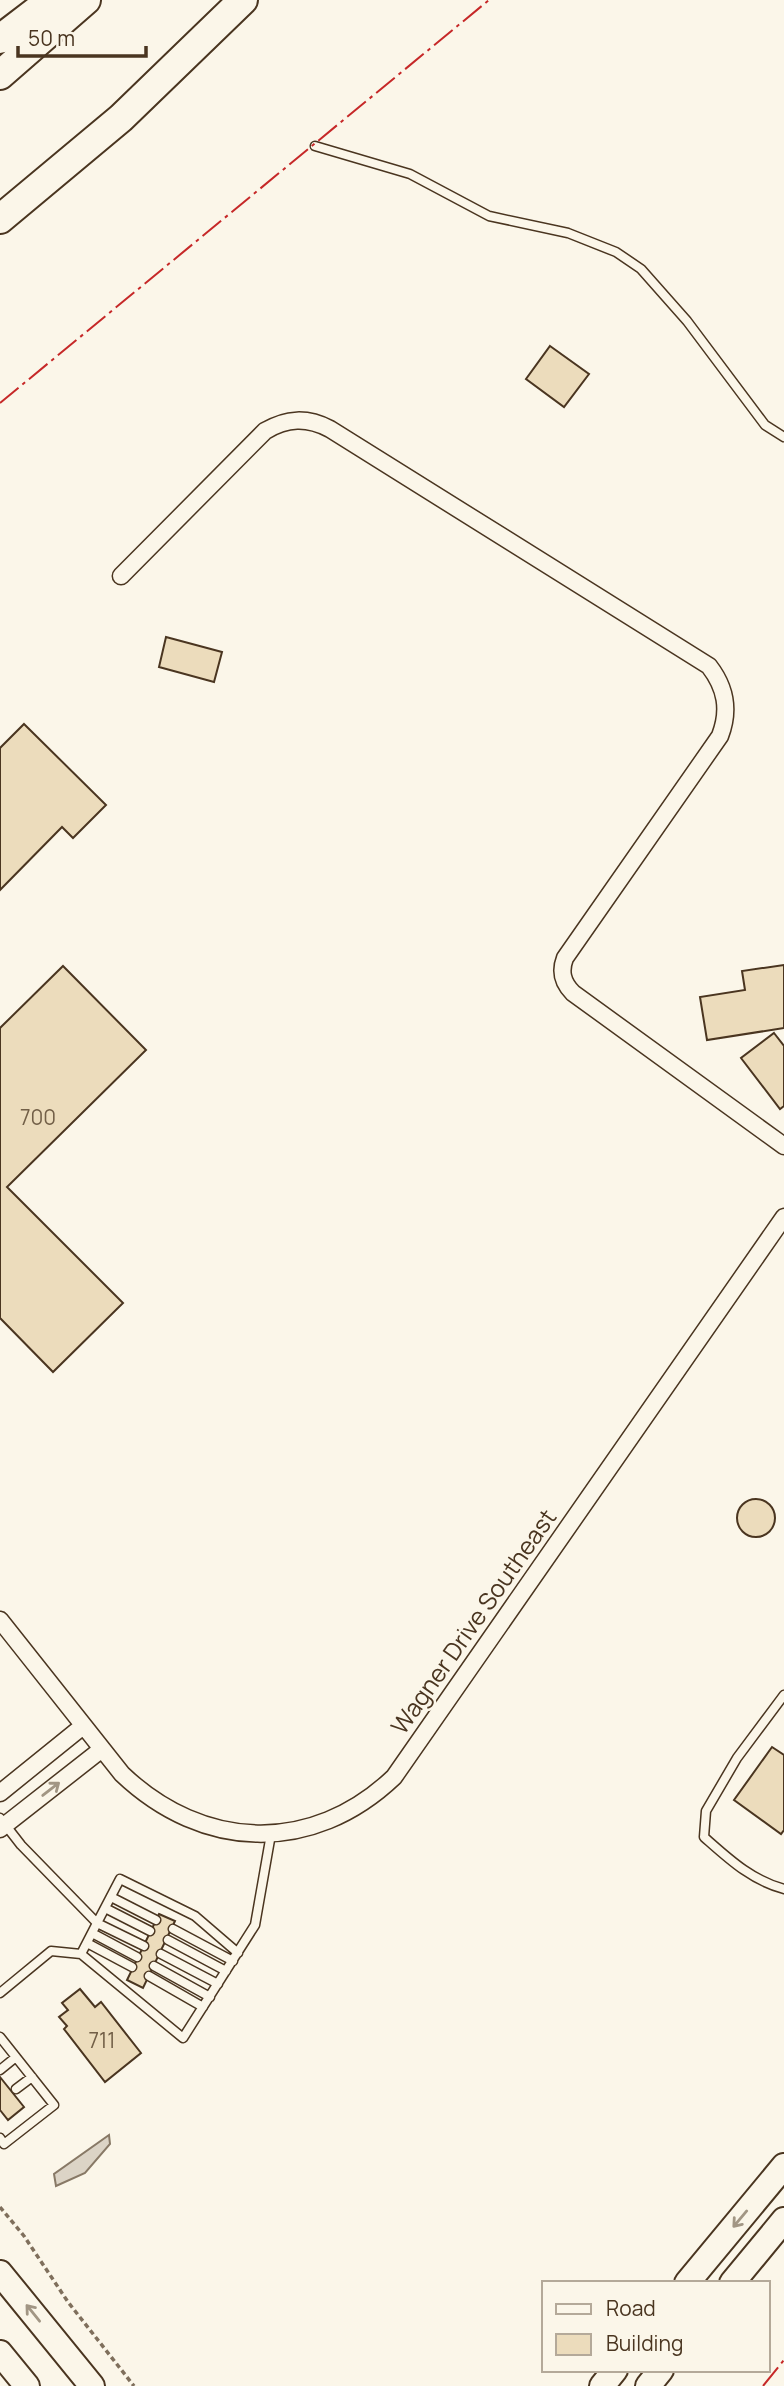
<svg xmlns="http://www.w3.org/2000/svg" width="784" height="2386" font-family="Manrope,sans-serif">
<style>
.water{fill:#dcd4c6;stroke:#887966;stroke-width:2}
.building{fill:#ecdcbc;stroke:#4a3520;stroke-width:2}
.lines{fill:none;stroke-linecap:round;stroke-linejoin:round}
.service-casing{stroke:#4a3520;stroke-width:11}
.minor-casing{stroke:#4a3520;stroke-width:19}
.primary-casing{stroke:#4a3520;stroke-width:28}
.motorway-casing{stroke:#4a3520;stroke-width:32}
.path{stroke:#7f6f5c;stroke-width:3.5;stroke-dasharray:5 3.5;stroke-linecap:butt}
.service{stroke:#fbf6e9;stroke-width:8}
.minor{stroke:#fbf6e9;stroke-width:16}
.primary{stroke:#fbf6e9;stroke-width:24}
.motorway{stroke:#fbf6e9;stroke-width:28}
.power{stroke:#c62828;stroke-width:2;stroke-dasharray:24 5 3.5 5;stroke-linecap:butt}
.oneway{stroke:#a29684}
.labels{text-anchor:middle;stroke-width:5;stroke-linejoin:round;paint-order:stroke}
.number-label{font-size:21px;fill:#725f47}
.street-label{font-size:24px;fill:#4a3520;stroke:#fbf6e9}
</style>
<rect width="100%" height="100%" fill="#fbf6e9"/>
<path class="water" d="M109,2135L110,2144L85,2173L56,2186L54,2174Z"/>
<path class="building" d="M550,346L589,374L564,407L526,379Z
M166,637L222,652L214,682L159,667Z
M24,724L106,805L73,838L62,827L0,890V748Z
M784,965V1028L707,1040L700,997L745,990L742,971Z
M63,966L146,1050L7,1187L123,1303L53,1372L0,1318V1028Z
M774,1033L784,1046V1106L780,1109L741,1058Z
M737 1518a19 19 0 1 1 38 0a19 19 0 1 1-38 0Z
M772,1747L784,1755V1830L781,1834L734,1800Z
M159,1914L175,1921L143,1988L127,1980Z
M80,1989L95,2007L101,2002L141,2053L105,2082L64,2029L67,2026L59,2017L68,2010L62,2003Z
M0,2077L24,2107L8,2120L0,2110Z"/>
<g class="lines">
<g class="service-casing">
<path id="service" d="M315,146L410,174L489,216L568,233L616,252L641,269L687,321L765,425L784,437
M784,1695L737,1758L706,1811L704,1837C729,1859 751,1880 784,1889
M0,1818L21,1845L97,1923L81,1954L183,2038L255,1925L271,1834
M111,1897L156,1920
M105,1908L150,1931
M173,1929L233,1961
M92,1933L137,1957
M168,1940L226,1971
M87,1943L132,1967
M144,1946L97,1923L120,1879L195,1916L238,1953
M161,1954L218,1984
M154,1966L210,1997
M149,1976L203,2007
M0,1993L51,1951L81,1954
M0,2037L54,2105L4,2144L0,2138
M0,2070L16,2057
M16,2089L32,2077"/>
</g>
<g class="minor-casing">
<path id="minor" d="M121,576L265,431C287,418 307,417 330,429L709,666C726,688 730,710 720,736L565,958C560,971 562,982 573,993L784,1146
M0,1620L122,1774C203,1851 312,1855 394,1777L784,1217
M0,1793L83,1726
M0,1829L102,1749"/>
</g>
<g class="primary-casing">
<path id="primary" d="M0,2273L92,2386
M687,2283L784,2166
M732,2283L784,2220
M0,2353L27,2386
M602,2386L615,2370
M648,2386L661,2370"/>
</g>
<g class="motorway-casing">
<path id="motorway" d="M0,39L51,0
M0,75L86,0
M0,219L121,118L243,0"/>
</g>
<path class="path" d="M0,2207L24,2236L68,2302L134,2386"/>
<use href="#service" class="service"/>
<use href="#minor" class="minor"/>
<use href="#primary" class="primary"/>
<use href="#motorway" class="motorway"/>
<path class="power" d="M0,403L489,0
M763,2386L784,2360"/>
</g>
<defs><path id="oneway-shaft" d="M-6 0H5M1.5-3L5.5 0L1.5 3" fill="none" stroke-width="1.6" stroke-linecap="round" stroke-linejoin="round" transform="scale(1.75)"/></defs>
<g class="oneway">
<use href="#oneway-shaft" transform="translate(51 1789) rotate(-38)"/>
<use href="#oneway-shaft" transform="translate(740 2219) rotate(130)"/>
<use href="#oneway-shaft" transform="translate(33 2313) rotate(-129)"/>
</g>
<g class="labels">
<g class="number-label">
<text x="38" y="1125">700</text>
<text x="102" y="2048">711</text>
</g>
<g class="street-label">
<text transform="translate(474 1622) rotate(-55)" y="8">Wagner Drive Southeast</text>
</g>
</g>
<rect x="542" y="2281" width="228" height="91" fill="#fbf6e9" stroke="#b4a999" stroke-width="2"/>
<rect x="556" y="2304" width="35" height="10" fill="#fbf6e9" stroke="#b4a999" stroke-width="2"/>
<text x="606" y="2316" font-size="21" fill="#4a3520">Road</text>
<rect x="556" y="2334" width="35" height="21" fill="#ecdcbc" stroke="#b4a999" stroke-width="2"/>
<text x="606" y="2351" font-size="21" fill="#4a3520">Building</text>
<path d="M18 46v10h128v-10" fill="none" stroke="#4a3520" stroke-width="3.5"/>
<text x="28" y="46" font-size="21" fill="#4a3520" stroke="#fbf6e9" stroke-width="5" paint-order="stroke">50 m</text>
</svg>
